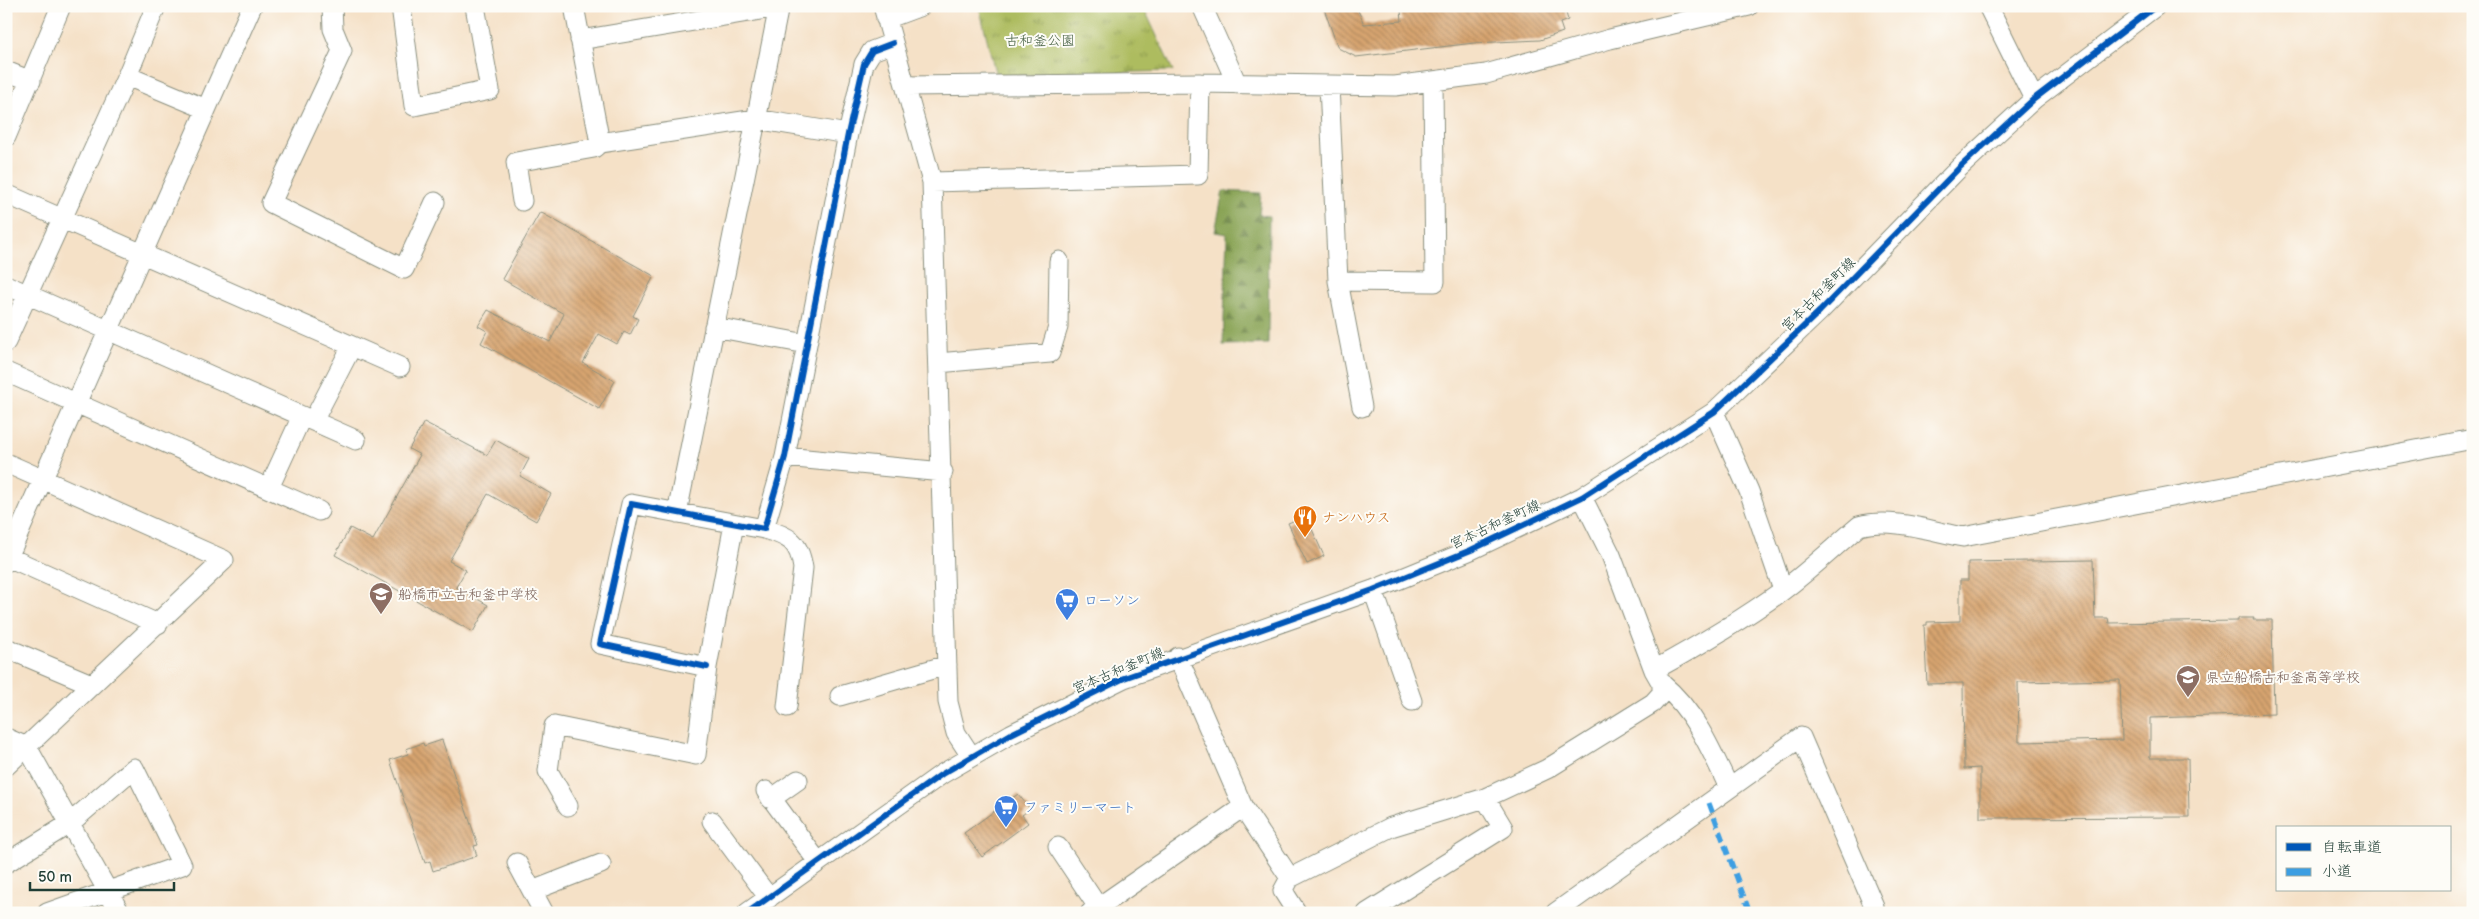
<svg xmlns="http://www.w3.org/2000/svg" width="2479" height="919" font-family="'Balsamiq Sans','Klee One',sans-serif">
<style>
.grass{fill:url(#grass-tufts);stroke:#667c4a}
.forest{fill:url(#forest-firs);stroke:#547045}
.building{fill:url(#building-back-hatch);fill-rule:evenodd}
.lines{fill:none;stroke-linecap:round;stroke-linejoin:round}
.minor-casing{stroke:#8a8f7e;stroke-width:21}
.minor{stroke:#fff;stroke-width:19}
.quiet{stroke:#3c9ee2;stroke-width:5;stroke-dasharray:10 5;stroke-linecap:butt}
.cycleway-casing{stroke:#fdfcf7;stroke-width:9}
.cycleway{stroke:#0057b8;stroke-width:6}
.labels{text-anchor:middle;stroke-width:4;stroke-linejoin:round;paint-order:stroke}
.park-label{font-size:14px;fill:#425d3f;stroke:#fdfcf7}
.street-label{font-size:14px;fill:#1f3d34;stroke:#fdfcf7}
.food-label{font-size:14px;fill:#c56008;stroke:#fdfcf7;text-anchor:start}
.education-label{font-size:14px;fill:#785e54;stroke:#fdfcf7;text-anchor:start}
.shop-label{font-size:14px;fill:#366cbe;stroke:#fdfcf7;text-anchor:start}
</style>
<defs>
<pattern id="grass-tufts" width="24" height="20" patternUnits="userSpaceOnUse" patternTransform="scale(1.25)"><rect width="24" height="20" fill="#adbc5f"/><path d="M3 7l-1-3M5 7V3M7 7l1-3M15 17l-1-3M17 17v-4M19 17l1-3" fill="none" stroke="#8c9a4f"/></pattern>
<pattern id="forest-firs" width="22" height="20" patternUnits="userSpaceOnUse" patternTransform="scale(1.25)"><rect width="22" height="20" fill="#8aa456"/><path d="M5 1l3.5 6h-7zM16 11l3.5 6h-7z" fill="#708748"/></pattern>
<pattern id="building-back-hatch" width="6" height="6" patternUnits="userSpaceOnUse" patternTransform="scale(1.25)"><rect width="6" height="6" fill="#d7a470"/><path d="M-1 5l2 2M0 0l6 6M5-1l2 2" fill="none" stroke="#ae875d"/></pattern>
</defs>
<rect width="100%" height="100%" fill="#fdfcf7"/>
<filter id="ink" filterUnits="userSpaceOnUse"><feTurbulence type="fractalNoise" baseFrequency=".02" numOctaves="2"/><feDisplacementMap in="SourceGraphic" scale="10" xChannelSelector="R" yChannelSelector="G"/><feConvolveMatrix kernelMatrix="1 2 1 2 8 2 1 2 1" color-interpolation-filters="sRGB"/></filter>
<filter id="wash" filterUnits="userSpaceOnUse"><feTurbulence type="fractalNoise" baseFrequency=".0096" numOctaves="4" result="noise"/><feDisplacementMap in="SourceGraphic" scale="20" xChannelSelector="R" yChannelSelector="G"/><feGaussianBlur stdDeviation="1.12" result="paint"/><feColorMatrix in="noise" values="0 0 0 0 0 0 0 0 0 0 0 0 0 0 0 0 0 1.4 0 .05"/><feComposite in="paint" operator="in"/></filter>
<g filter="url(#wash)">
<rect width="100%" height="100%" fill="#f5e1c7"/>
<path class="grass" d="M979,6H1143L1173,71L996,76Z"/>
<path class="forest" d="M1223,191L1261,193L1259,215L1269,216L1268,344L1223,345L1227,234L1215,232Z"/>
<g id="blocks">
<path class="building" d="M1323,6H1356L1364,24L1402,21L1401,10L1418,9V6H1564L1568,20L1560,23L1563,32L1540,40L1474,43L1356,57L1338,48Z
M540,212L654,276L633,316L638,319L630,335L624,332L617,344L599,334L583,363L615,381L599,409L481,343L487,331L478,326L488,310L550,342L564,314L502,279Z
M424,422L487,455L496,440L529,459L520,476L551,494L536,521L488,494L449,561L466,570L456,587L488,605L473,632L335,555L350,528L373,540L420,455L409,449Z
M1306,516L1324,556L1307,564L1288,523Z
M2093,560L2095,618H2108L2109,623L2238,621V618H2254L2253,620H2272L2274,714L2150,718V758H2188L2189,817L1980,818V768L1964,769L1963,683L1927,684L1924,625H1927V622L1960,621V580H1968V562ZM2120,680L2122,740L2019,742L2018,682Z
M442,740L478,845L474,846L477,856L433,871L430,861L425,863L390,760L408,754L406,749L423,743L424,746Z
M1018,794L1030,809L1022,815L1028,823L982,857L964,833Z"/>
</g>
</g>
<g filter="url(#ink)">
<use href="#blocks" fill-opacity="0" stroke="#8a8f7e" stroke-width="1"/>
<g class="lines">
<g class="minor-casing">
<path id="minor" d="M332,6L333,29L342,51L271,203L404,269L435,202
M401,6L414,106L490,90L475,6
M574,6L600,143L756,119L848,134
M883,6L932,182L948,702L956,733L971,756
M1202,6L1237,84
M1988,6L2034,99
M886,19L921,6
M580,40L778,7
M6,71L31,81
M127,76L206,109
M1329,85L1338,281L1362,407
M906,86L1200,83L1395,86L1486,74L1610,39L1749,6
M6,137L61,6
M932,182L1198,175L1200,83
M6,194L400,367
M522,201L516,162L594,148L600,143
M1338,281L1435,282L1433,81
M6,285L356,440
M714,327L807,344
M6,342L127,76L156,6
M938,363L1050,353L1058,327L1059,261
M6,372L319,511
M1714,412L1749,491L1783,590
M313,421L352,346
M785,457L943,472
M6,463L224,560L6,766
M269,488L302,416
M677,513L779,6
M764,529C789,536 799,541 803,568L787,707
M8,557L158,624
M6,562L252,6
M1373,590L1412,701
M6,648L91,684
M1178,657L1243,807L1290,878L1283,891L1297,913
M707,667L600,644L631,504L764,529L785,457L848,134L864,64L872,51L893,43
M1654,670C1698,646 1742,620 1782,591C1809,571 1833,548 1859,526C1892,517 1930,531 1963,537L2473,439
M1662,684C1694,710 1712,751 1729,788
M840,696L947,665
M6,738L27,747L120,913
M766,791L818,862
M771,799L798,780
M568,806L548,771L554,726L696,755L707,667L734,524
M712,821L769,898
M1058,847L1098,907
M6,863L69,824L134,768L182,865L47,913
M517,863L544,913
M1290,878L1391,827L1485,798L1547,769L1653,703L1662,693V684L1654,670L1611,555L1582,497
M532,891L601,864
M747,913L942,774L1011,734L1124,678L1373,590L1471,550L1582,497L1714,412L1820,311L1960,167L2034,99L2156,6
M1090,913L1243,807
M1367,913L1503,828L1485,798
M1555,913L1801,737L1874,906"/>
</g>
<use href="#minor" class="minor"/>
<path class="quiet" d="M1709,803L1750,913"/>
<g class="cycleway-casing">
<path id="cycleway" d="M707,667L600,644L631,504L764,529L785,457L848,134L864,64L872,51L893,43
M747,913L942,774L1011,734L1124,678L1373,590L1471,550L1582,497L1714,412L1820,311L1960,167L2034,99L2156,6"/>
</g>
<use href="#cycleway" class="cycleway"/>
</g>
</g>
<defs>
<g id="restaurant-pin" transform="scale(1.25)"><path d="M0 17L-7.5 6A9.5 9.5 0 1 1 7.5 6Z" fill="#e8710a" stroke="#fdfcf7"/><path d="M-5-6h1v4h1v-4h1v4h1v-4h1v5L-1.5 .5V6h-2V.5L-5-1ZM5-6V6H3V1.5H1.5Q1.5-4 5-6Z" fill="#fff"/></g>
<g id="school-pin" transform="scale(1.25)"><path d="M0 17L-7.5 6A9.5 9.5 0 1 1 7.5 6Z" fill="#8d6e63" stroke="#fdfcf7"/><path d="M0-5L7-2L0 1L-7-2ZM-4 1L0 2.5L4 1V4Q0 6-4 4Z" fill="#fff"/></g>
<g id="supermarket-pin" transform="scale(1.25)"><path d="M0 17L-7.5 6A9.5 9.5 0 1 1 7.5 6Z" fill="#3f7fe0" stroke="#fdfcf7"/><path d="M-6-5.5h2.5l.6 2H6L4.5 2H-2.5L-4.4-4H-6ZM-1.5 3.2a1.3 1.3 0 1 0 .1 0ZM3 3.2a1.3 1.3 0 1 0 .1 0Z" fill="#fff"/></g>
</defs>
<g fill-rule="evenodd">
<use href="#restaurant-pin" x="1305" y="517"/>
<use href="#school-pin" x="381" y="594"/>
<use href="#supermarket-pin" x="1067" y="600"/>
<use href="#school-pin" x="2188" y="677"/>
<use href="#supermarket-pin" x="1006" y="807"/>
</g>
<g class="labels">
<g class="park-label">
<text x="1040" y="45">古和釜公園</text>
</g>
<g class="street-label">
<text transform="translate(1818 294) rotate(-45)" y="5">宮本古和釜町線</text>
<text transform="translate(1495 524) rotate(-25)" y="5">宮本古和釜町線</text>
<text transform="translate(1118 670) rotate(-23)" y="5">宮本古和釜町線</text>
</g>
<g class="food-label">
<text x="1322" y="522">ナンハウス</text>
</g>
<g class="education-label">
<text x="398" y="599">船橋市立古和釜中学校</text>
<text x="2206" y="682">県立船橋古和釜高等学校</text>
</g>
<g class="shop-label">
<text x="1084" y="605">ローソン</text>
<text x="1024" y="812">ファミリーマート</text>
</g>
</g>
<rect width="2479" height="919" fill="none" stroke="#fdfcf7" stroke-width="25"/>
<rect x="2276" y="826" width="175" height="65" fill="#fdfcf7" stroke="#a4b0a9"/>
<rect x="2286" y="843" width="25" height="8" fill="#0057b8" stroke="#a4b0a9"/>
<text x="2322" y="852" font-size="15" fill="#1f3d34">自転車道</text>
<rect x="2286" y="868" width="25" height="8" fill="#3c9ee2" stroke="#a4b0a9"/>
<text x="2322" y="876" font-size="15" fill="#1f3d34">小道</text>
<path d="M30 882v8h144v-8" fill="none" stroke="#1f3d34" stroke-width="2.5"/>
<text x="38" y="882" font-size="15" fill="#1f3d34" stroke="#fdfcf7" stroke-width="4" paint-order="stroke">50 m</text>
</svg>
